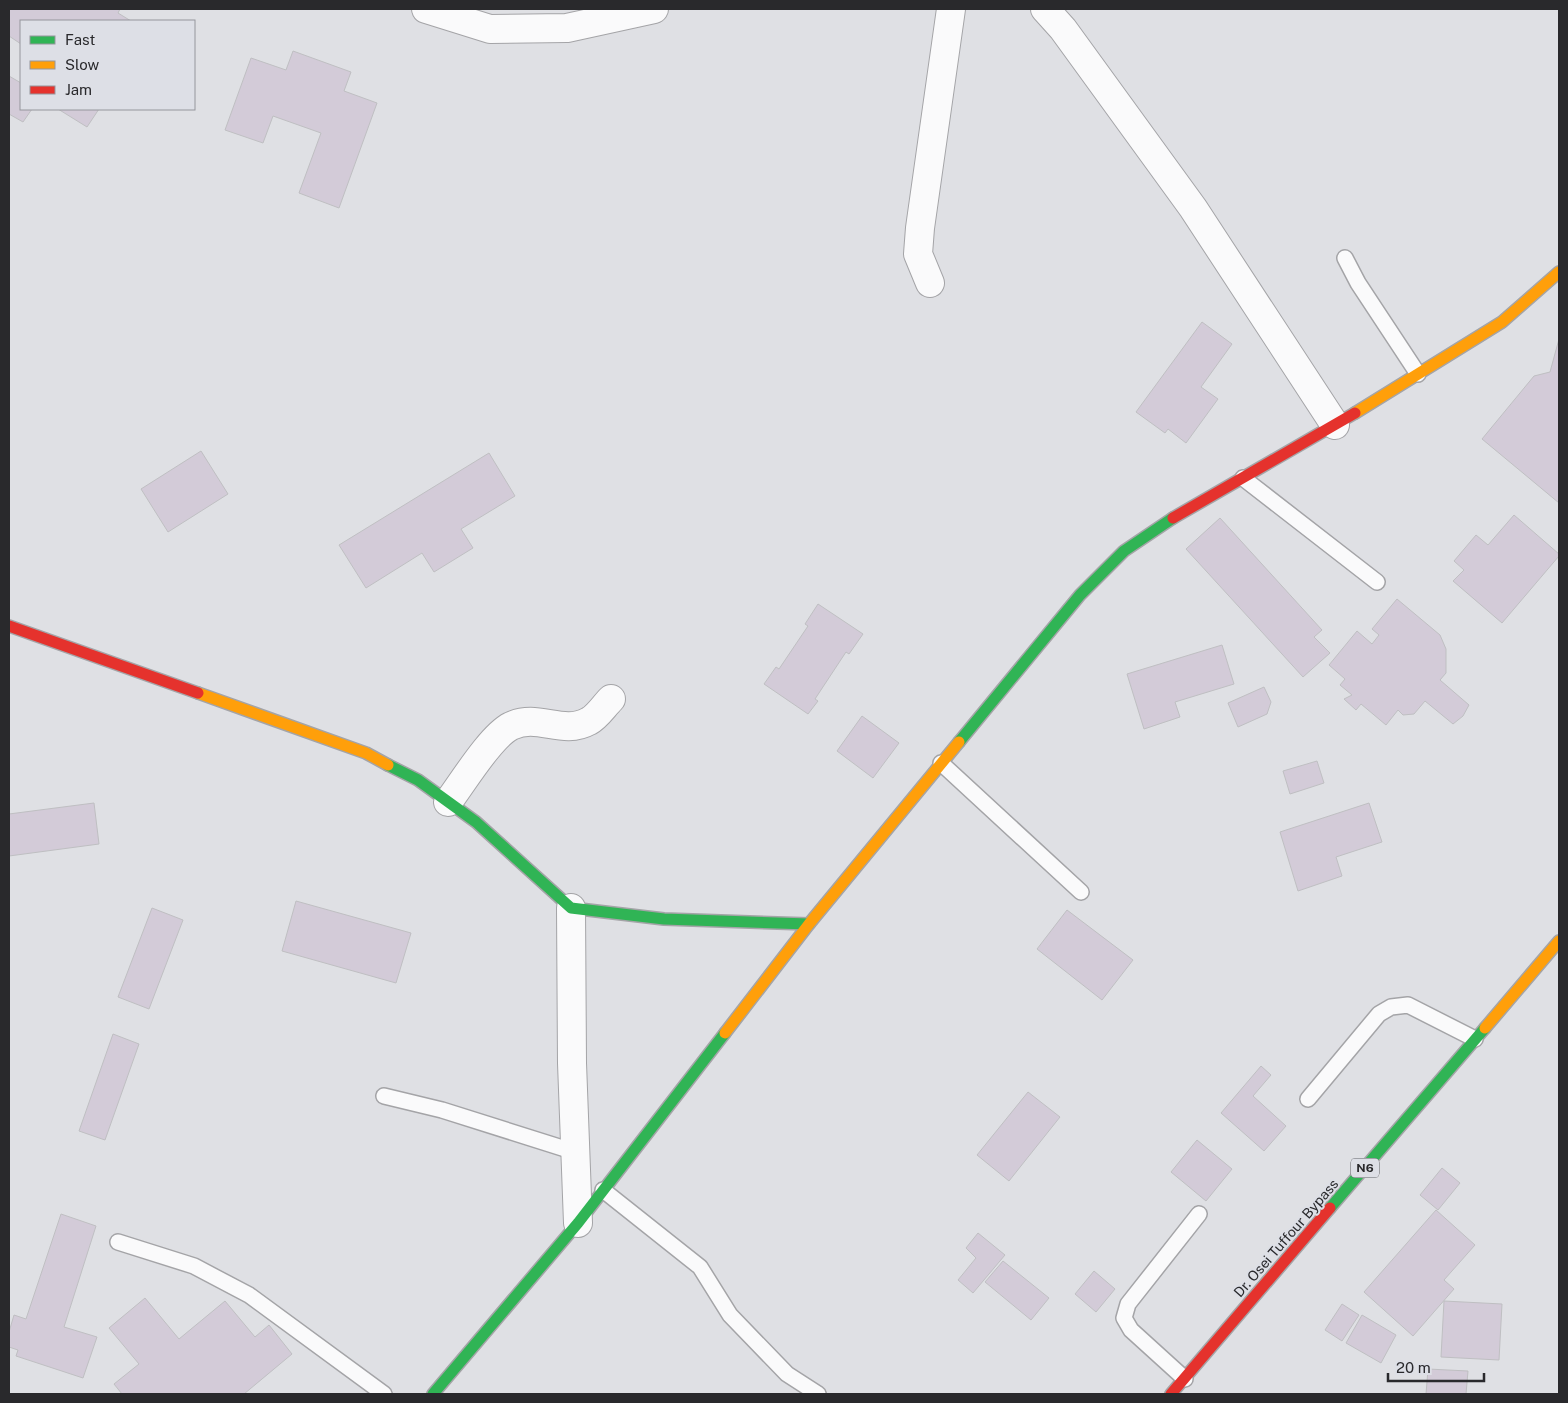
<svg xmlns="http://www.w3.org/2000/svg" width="1568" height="1403" font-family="'Public Sans',sans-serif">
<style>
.building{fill:#d3cbd8;stroke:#bfbfc2}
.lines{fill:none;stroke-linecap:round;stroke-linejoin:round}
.lane-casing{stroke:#a4a4a7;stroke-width:18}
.street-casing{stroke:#a4a4a7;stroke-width:30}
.fast-casing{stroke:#a4a4a7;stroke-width:14}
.slow-casing{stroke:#a4a4a7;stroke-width:14}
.jam-casing{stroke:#a4a4a7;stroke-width:14}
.lane{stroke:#fafafb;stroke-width:15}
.street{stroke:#fafafb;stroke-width:28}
.fast{stroke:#30b455;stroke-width:11}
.slow{stroke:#ff9f0a;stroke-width:11}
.jam{stroke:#e5322d;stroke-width:11}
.labels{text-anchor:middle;stroke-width:4;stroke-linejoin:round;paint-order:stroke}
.shield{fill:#dddfe6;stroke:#5f6064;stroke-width:1}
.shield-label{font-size:12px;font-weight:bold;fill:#29292c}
.street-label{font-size:14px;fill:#29292c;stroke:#dddfe6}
</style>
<rect width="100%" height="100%" fill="#dfe0e4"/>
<path class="building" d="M9,9H120L118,13L131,21H21V44L9,36Z
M293,51L351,72L344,91L377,103L339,208L299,193L321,133L273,116L263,143L225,130L251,58L286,70Z
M9,76L21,83V109H32L23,122L9,114Z
M58,109H99L87,127Z
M1202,322L1232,344L1201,387L1218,399L1186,443L1168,429L1165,433L1136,412Z
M1559,339V503L1482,439L1534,376L1550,372Z
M201,451L228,494L168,532L141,489Z
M489,453L515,496L461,529L473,548L434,572L422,553L366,588L339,545Z
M1514,515L1559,554V556L1502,623L1453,581L1464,570L1454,561L1476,535L1488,545Z
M1220,518L1322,630L1314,637L1330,653L1303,677L1186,549Z
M1397,599L1440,635L1446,649V673L1440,680L1469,705L1463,716L1453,724L1425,701L1414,714L1403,715L1398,710L1386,725L1361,704L1356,710L1344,699L1352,695L1340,685L1345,679L1329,665L1357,631L1372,644L1379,635L1372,629Z
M818,604L863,634L849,654L846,652L815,699L818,701L808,714L764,684L776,667L779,669L808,626L805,624Z
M1222,645L1234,684L1175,702L1180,717L1144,729L1127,674Z
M1264,687L1271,702L1267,714L1238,727L1228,703Z
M862,716L899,743L873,778L837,751Z
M1317,761L1324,783L1290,794L1283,771Z
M94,803L99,844L9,856V814Z
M1369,803L1382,842L1336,857L1342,876L1298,891L1280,832Z
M296,901L411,933L396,983L282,951Z
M152,908L183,920L149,1009L118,997Z
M1067,910L1133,960L1102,1000L1037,949Z
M113,1034L139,1044L105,1140L79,1131Z
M1261,1066L1271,1075L1253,1096L1286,1126L1264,1151L1221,1113Z
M1028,1092L1060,1117L1009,1181L977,1155Z
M1197,1140L1232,1169L1206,1201L1171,1172Z
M1442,1168L1460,1183L1438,1210L1420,1195Z
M1436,1210L1475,1245L1444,1280L1454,1289L1413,1336L1364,1292Z
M61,1214L96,1226L64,1327L97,1337L83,1378L16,1356L18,1350L9,1347V1332L14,1315L26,1319Z
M978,1233L1005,1255L973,1293L958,1280L976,1258L966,1248Z
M1003,1261L1049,1298L1031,1320L985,1282Z
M1094,1271L1115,1289L1096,1312L1075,1294Z
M145,1298L179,1339L225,1301L255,1337L269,1325L292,1354L244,1394H122L114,1384L139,1364L109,1328Z
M1444,1301L1502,1304L1499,1360L1441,1357Z
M1342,1304L1359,1315L1342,1341L1325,1330Z
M1362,1315L1396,1335L1381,1363L1346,1343Z
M1428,1369L1468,1371L1466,1394H1426Z"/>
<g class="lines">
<g class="lane-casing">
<path id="lane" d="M1345,258L1358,283L1418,374
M1243,478L1377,582
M941,763L1081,892
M384,1096L442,1110L575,1152
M1308,1099L1379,1014L1391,1007L1408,1005L1475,1039
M603,1190L700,1267L730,1315L787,1374L818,1394
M118,1242L194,1266L249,1295L384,1394
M1185,1379L1131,1330L1124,1318L1128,1304L1199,1214"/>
</g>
<g class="street-casing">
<path id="street" d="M426,9L490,29L567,28L654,9
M1045,9L1063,29L1193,208L1335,425
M930,283L918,254L920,228L951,9
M448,802C463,782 491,736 511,726C539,713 562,736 589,721C597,717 604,706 611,699
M571,908L572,1063L578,1223"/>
</g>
<g class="fast-casing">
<path id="fast" d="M959,742L1080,595L1124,551L1173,518
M388,765L418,780L476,822L571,908L664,919L809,924
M1330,1208L1485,1028
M433,1394L578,1223L725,1033"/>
</g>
<g class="slow-casing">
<path id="slow" d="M1355,413L1502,322L1559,272
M198,693L366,753L388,765
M1485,1028L1559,941
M725,1033L809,924L959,742"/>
</g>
<g class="jam-casing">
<path id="jam" d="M1173,518L1355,413
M9,626L198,693
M1171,1394L1330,1208"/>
</g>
<use href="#lane" class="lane"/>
<use href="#street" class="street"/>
<use href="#fast" class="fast"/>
<use href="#slow" class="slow"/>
<use href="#jam" class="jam"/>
</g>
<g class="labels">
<rect class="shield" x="1351" y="1158.5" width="28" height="19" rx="4"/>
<g class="shield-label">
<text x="1365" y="1172">N6</text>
</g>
<g class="street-label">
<text transform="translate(1286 1238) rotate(-49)" y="5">Dr. Osei Tuffour Bypass</text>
</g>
</g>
<rect width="1568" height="1403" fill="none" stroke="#29292c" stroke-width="20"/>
<rect x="20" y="20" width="175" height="90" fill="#dddfe6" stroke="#95969c"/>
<rect x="30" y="36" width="25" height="8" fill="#30b455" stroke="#95969c"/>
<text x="65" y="45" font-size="15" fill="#29292c">Fast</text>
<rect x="30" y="61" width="25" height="8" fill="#ff9f0a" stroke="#95969c"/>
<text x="65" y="70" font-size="15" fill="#29292c">Slow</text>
<rect x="30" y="86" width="25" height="8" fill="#e5322d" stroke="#95969c"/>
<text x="65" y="95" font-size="15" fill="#29292c">Jam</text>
<path d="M1388 1373v8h96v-8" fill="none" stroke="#29292c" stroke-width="2.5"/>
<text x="1396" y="1373" font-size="15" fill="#29292c" stroke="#dddfe6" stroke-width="4" paint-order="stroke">20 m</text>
</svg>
